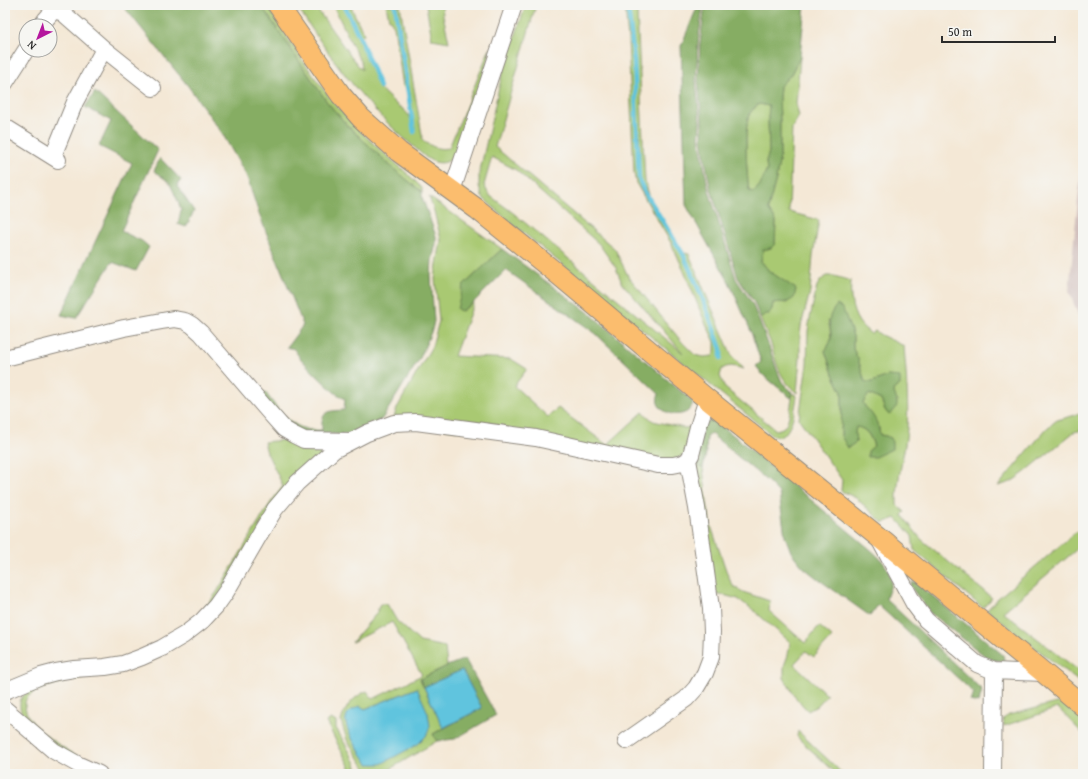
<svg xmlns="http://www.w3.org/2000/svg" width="1088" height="779" font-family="'Gentium Book Plus',serif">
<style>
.industrial{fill:#d1c0bd}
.green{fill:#a9c972;stroke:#6a7a4e;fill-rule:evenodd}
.forest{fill:#86ad64;stroke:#586c48;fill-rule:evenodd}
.water{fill:#60c4de;stroke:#467884}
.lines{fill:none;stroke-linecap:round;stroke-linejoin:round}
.stream{stroke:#60c4de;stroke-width:4.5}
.minor-casing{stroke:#908a80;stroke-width:18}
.major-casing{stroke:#908a80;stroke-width:22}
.minor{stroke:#fff;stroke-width:16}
.major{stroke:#fbbd6e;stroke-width:20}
</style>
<rect width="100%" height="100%" fill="#f6f6f2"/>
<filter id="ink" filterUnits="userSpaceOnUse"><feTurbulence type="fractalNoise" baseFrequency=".025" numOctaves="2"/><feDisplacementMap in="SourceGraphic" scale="8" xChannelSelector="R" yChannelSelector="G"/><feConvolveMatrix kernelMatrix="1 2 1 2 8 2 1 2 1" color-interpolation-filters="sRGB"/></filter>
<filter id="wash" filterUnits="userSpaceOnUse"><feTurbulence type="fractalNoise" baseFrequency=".012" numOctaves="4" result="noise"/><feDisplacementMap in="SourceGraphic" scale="16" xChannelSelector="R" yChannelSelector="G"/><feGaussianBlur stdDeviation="0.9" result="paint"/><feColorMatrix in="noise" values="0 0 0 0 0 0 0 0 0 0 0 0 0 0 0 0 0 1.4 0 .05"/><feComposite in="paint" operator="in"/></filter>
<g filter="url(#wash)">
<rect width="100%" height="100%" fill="#f4e8d6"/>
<path class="industrial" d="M1083,148V328L1069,291Z"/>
<path class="green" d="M261,5H266C292,44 317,85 348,119C371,144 399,164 422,188V192L395,170L348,126L327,102Z
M296,5H314L352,58L362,70L361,61L358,57L333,5H343L360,38L379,88L398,106C403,108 409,114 411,120C413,124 412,129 414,133L415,130L397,5H400L423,141C433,147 438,150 449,148L490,48L489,58L458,152C453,160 445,165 435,162C427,160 419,151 413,146C366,107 329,56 296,5Z
M345,5H350L364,34L361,37Z
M386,5H394L407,90L403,86L394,26L389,19Z
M426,5H442L443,15L449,42L432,39Z
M526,5H536L495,147L615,249L628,276L682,342L695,355L704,357L713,356L715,351V342L704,320L681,264L671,243L636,183L634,173L628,39L625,7L628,16L633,60L635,112L638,151L637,164L638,180L641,189L682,254L700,294L720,349V358H722V349L702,293L684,253L689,254L732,356L744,369C735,367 730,364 722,369L720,376L725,388L776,430C779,429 782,429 785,426C790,419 791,402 793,393L797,396C795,408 791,445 772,435L504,217L482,197L479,186V175L502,74ZM492,157L516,170L599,244L616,268L622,283L683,353L512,212L489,195L484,185Z
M627,5L637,12L645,181L650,198C638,181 639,171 640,151L635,60L630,16Z
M800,57L796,104L799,116L792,128L789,212L819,220L813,256L810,292L801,326L800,336V357L797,393C778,377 777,364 770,341C767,334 763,326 760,318L772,309L773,303L777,302L787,303L796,290L769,271L761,261L763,250L771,248L775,244L776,221L768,209L776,179L780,157V119L779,97L780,86L791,74Z
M759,104L770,106L768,118L769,152L766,162L767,170L760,185L754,192L749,191C747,176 743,125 750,113C752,110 756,107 759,104Z
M429,197L502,249L463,286L462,311L474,302L454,356L511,359L527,369L514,386L548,417L558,408L607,445L643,412L653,421L684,428L695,427L688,452L674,461L393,421L397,408L432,346L439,321L435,279L437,264L441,240L434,211Z
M826,276H834L851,281C850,295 851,310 859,322C862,327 867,330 871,334L875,331L881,335L904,346C906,374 909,401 907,429C905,455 896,479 897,505L905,512L902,515L921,539L992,598L983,608L914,550L912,536L896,518L883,523L856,498L841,491L842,480L799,419L807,364L808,331L810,318L817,286L820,281ZM828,321L848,324L853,336V349L858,359L865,382H872L888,376L897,401L889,415L885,410L881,400L869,394L863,403L879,427L880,435L886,436L869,457L868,451L874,447C871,437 867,429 856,426L855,433L856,442L849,447L841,436L842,405V392L833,374L825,351L831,341L830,329Z
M1083,413V430L1074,432L1024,473L1011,482L998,486L1047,428L1057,420Z
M285,440L300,441L332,449L301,475L210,608L200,615L217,592L271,502L283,486L267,453L264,442Z
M696,465L703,468L707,502L711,526L728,576L733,586L743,592L770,601L769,611L805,643L819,626L832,637L814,657L806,651L794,664L827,695L817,706L808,711L796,698L784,678V666L788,655L790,642L752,609L738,599L716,593Z
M1083,526V544L1003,612L1074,667L1083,672V685L987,610L997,599Z
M380,604H387L397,621L420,642L445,647L447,666L420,679L443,728L433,734L437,741L382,774L381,771L366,769L347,740L341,721C345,707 354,696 367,691L373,699L422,675L392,622L352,642L376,614ZM417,688L368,764L350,735L346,723L365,709Z
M94,675C79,679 36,686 27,698C25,700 25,703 25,706C27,734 93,765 116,774H110L101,771L54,746L22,714C20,709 19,704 21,699C30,681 76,677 94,675Z
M1064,701L1083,721V734L1058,708L1004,726L1003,719L1009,715Z
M331,719L336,722V728L356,763L357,767V770L353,773L326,722Z
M798,731L843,774H837L800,740L797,736Z"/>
<path class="forest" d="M121,5H261L327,102L348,126L395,170L422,192V197L436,236V244L432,260L431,276L434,321L432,330L420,358L382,419L355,435L293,432L259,395L265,392C280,412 294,433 322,430C321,411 327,411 344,410L345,399L334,392L315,374L300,358L294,349L287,347L303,325L259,214L247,177L222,133L188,86L129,13Z
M698,5H703L698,43L696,81L700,122L699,138L708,187L736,279L752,303L767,341L777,370L782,382L793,393L791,398L763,375L756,366L761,362L750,329L729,282L686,205L681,46Z
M705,5H805L800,57L791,74L780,86L779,97L780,119V157L776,179L768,209L776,221L775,244L771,248L763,250L761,261L769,271L796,289L794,298C785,305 783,301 773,303L772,309L769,314H766L760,318L754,302L738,278L710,186L704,154L702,138V122L698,81L700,44ZM759,104L769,106L768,118L769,152L766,162L767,170L760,185L754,192L749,191C747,176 743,125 750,113C752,110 756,106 759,104Z
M95,92L158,150L121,231L142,241L149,247L136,271L112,262L76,318L61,315L132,163L99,146L111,121L85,107Z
M160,158L181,180L177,186L194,211L186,227L178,224L181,210L178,201L169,182L154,171Z
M502,249L588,312L690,399L693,403C692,406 690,409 688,411C677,420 651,410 659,394L595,333L506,270L474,302L461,311L457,309L463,286Z
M837,305L843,309L853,336V349L858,359L865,382H872L888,376L900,377V385L893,390C898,402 900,407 889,415L885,410L881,400L869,394L863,403C866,409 868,409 871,413C876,419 879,427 880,435L886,436L891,438L892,443V449L875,457H868V451L874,446C871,437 867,428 856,427L855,433L856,442L848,448L841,436L842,405V392L833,374L825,351C827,348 830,344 831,339C832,324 824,320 837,305Z
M710,421L717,422L738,439L870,549C880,558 892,569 891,584C890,589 887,594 886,599L982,690L981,695L978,703L970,701L974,693L878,605L870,616L818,579L803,567L791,552L785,536L779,493L767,481L710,433L707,437L706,453L703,468L696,465L702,428L706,423Z
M912,582H916L1003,655L1004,659L1003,661L993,660L985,656L930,613L910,586Z
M465,659L496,715L455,739L437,741L433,734L482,708L462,670L424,687L420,679L447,666Z"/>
<path class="water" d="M462,670L482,708L443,728L424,687Z
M417,688L428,713L430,726L426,736L418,744L381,764H368C362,755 343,728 346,718C347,711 354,709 360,706L365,709Z"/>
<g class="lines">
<path class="stream" d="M344,5L360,38L380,87
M395,5L414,132
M624,5L628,10L629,16L634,60L639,179L643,189L683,254L701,294L721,349V358"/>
</g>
</g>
<g filter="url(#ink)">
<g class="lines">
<g class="minor-casing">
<path id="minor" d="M41,26L46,19L54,10L63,13L104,49L153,88
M5,83L26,50
M5,127L58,160
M53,156L75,102L104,49
M452,191L514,5
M5,358L124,328L162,321L174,319L185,321L192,325L201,333L268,411L284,429L294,435L304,440L350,441
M880,541L914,604L926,620L977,664L994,671L1044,673
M5,691L41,676L56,672L74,669L105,667L123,664L142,657L162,648L184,635L202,621L216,606L226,592L261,532L275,509L297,483L334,450L367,433L394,423L416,422L536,438L658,465H673L683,463L688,460L691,455L698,427L707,399
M5,709L54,751L79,765L99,774
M626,741L686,699L696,688L705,673L711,657L712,632L711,608L697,508L688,460
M993,774L994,671"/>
</g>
<g class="major-casing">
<path id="major" d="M278,5L341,95L361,118L399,152L477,209L560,276L707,399L876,535L1044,673L1083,706"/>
</g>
<use href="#minor" class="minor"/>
<use href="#major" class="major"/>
</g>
</g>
<rect width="1088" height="779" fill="none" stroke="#f6f6f2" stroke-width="20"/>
<g transform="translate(38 38) rotate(222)"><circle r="19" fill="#f6f6f2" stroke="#a5a5a2"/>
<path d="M0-3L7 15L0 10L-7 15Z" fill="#b5179e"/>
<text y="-6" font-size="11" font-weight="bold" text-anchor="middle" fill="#2b2b2b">N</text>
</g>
<path d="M942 36v6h113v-6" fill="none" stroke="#2b2b2b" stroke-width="2"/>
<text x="948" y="36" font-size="12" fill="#2b2b2b" stroke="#f6f6f2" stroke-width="3" paint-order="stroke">50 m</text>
</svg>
